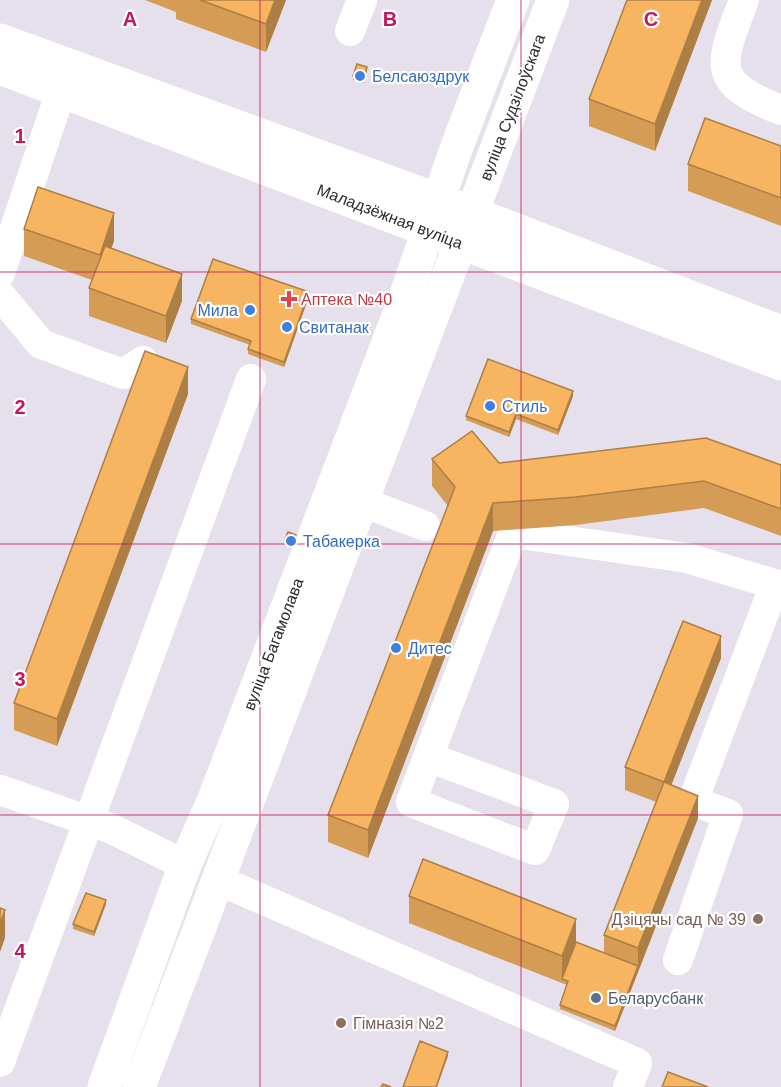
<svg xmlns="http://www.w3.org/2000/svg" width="781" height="1087" font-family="Helvetica,sans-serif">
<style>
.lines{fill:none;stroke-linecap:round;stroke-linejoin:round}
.minor{stroke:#fff;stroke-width:30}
.major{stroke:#fff;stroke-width:33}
.wall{fill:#d49c54}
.shaded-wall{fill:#ad7f45}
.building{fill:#f7b562;stroke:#ad7f45;stroke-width:1.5}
.grid{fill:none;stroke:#c2185b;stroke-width:1.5;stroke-opacity:0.55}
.shop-dot{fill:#3f7fe0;stroke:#fff;stroke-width:2}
.health-dot{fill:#e0444e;stroke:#fff;stroke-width:2}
.education-dot{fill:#8d6e63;stroke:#fff;stroke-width:2}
.service-dot{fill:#5c6f8a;stroke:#fff;stroke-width:2}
.labels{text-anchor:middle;stroke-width:4.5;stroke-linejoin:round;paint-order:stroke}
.shop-label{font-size:16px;fill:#366cbe;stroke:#fff;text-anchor:start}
.street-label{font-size:16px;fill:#2d2a2f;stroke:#fff}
.health-label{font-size:16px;fill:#be3a42;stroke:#fff;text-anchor:start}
.education-label{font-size:16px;fill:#785e54;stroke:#fff;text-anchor:end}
.service-label{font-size:16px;fill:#4e5e75;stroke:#fff;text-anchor:start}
.grid-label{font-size:20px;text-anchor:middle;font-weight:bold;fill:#c2185b;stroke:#fff;stroke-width:4.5;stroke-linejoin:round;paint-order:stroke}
</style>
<rect width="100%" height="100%" fill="#e6e0ec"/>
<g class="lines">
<path class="minor" d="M744,0C720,64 708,82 781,110
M350,31L362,0
M0,273L61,91
M0,295L41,344L123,374L143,361
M362,502L425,526
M428,757L554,804L535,850L411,802L513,533L687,558L781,586
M0,790L112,829L185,865
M218,880L637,1063L628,1087
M678,960L728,814L693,801L775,584
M0,1062L251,379"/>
<path class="major" d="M0,40L439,200L781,332
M0,68L781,364
M104,1087L185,865L214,799L402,306L456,149L513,0
M139,1087L553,0"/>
</g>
<path class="wall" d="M145,0H286L266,52L176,19V12Z
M712,0L655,151L589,126V99Z
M367,71L364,83L353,80V76Z
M781,146V226L688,191V164Z
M24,229L114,241L111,248L182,301L166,343L89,316V288L92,280L24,256Z
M309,296L284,367L248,354V349L250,345L191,324V319Z
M188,394L57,746L14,730V703Z
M573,396L558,435L516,419L509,437L466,420V416Z
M432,459L499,463L781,465V536L704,508L576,525L493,531L368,858L328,842V815L448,506L432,486Z
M285,539H296L294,547L285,544Z
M721,658L671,785L698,818L615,1031L560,1009V1005L567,985L409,923V896L576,942L604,953V935L656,802L625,790V767Z
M106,904L94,936L73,929V924Z"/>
<path class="shaded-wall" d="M275,0H286L266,52V24Z
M702,0H712L655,151V124Z
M114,213V241L100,282V255Z
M182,274V301L166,343V316Z
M309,292V296L284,367V362Z
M188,367V394L57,746V719Z
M573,391V396L558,435V430Z
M516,414V419L509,437V432Z
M493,503V531L368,858V830Z
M721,636V658L664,804V782Z
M698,796V818L615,1031V1026L638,966V948Z
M106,900V904L94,936V932Z
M5,910V938L0,952V924Z
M576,919V946L562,979V956Z
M448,1052V1056L437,1087H436Z"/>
<path class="building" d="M200,0H275L266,24Z
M627,0H702L655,124L589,99Z
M357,64L367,67L364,79L353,76Z
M705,118L781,146V198L688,164Z
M38,187L114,213L100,255L24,229Z
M105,246L182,274L166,316L89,288Z
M213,259L309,292L284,362L248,349L251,341L191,319Z
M145,351L188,367L57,719L14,703Z
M488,359L573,391L558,430L516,414L509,432L466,416Z
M472,431L499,463L706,438L781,465V509L704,481L576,497L493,503L368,830L328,815L455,487L432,459Z
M288,532L296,535L294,542L285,539Z
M683,621L721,636L664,782L625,767Z
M664,782L698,796L638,948L604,935Z
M423,859L576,919L562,956L409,896Z
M86,893L106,900L94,932L73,924Z
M0,908L5,910L0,924Z
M576,942L638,966L615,1026L560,1005L568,981L562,979Z
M420,1041L448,1052L436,1087H403Z
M668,1072L708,1087H662Z
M383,1084L391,1087H381Z"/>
<path class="grid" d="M260,0V1087M521,0V1087M0,272H781M0,544H781M0,815H781"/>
<g class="shop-dot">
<circle cx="360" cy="76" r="6"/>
<circle cx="250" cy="310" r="6"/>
<circle cx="287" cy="327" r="6"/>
<circle cx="490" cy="406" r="6"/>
<circle cx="291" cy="541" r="6"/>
<circle cx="396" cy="648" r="6"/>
</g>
<path class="health-dot" d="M286 290h6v6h6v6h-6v6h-6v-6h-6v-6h6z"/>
<g class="education-dot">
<circle cx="758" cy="919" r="6"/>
<circle cx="341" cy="1023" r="6"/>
</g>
<circle class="service-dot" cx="596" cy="998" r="6"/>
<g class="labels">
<g class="shop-label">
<text x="372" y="82">Белсаюздрук</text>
<text x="238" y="316" text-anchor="end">Мила</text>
<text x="299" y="333">Свитанак</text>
<text x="502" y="412">Стиль</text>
<text x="303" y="547">Табакерка</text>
<text x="408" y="654">Дитес</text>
</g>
<g class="street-label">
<text transform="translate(512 107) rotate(-69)" y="6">вуліца Судзілоўскага</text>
<text transform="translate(390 216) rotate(21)" y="6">Маладзёжная вуліца</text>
<text transform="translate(273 644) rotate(-69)" y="6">вуліца Багамолава</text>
</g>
<g class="health-label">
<text x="301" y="305">Аптека №40</text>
</g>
<g class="education-label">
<text x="746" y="925">Дзіцячы сад № 39</text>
<text x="353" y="1029" text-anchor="start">Гімназія №2</text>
</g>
<g class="service-label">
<text x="608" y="1004">Беларусбанк</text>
</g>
</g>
<g class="grid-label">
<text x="130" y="26">A</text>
<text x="390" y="26">B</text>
<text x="651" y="26">C</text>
<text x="20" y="143">1</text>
<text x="20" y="414">2</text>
<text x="20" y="686">3</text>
<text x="20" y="958">4</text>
</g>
</svg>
